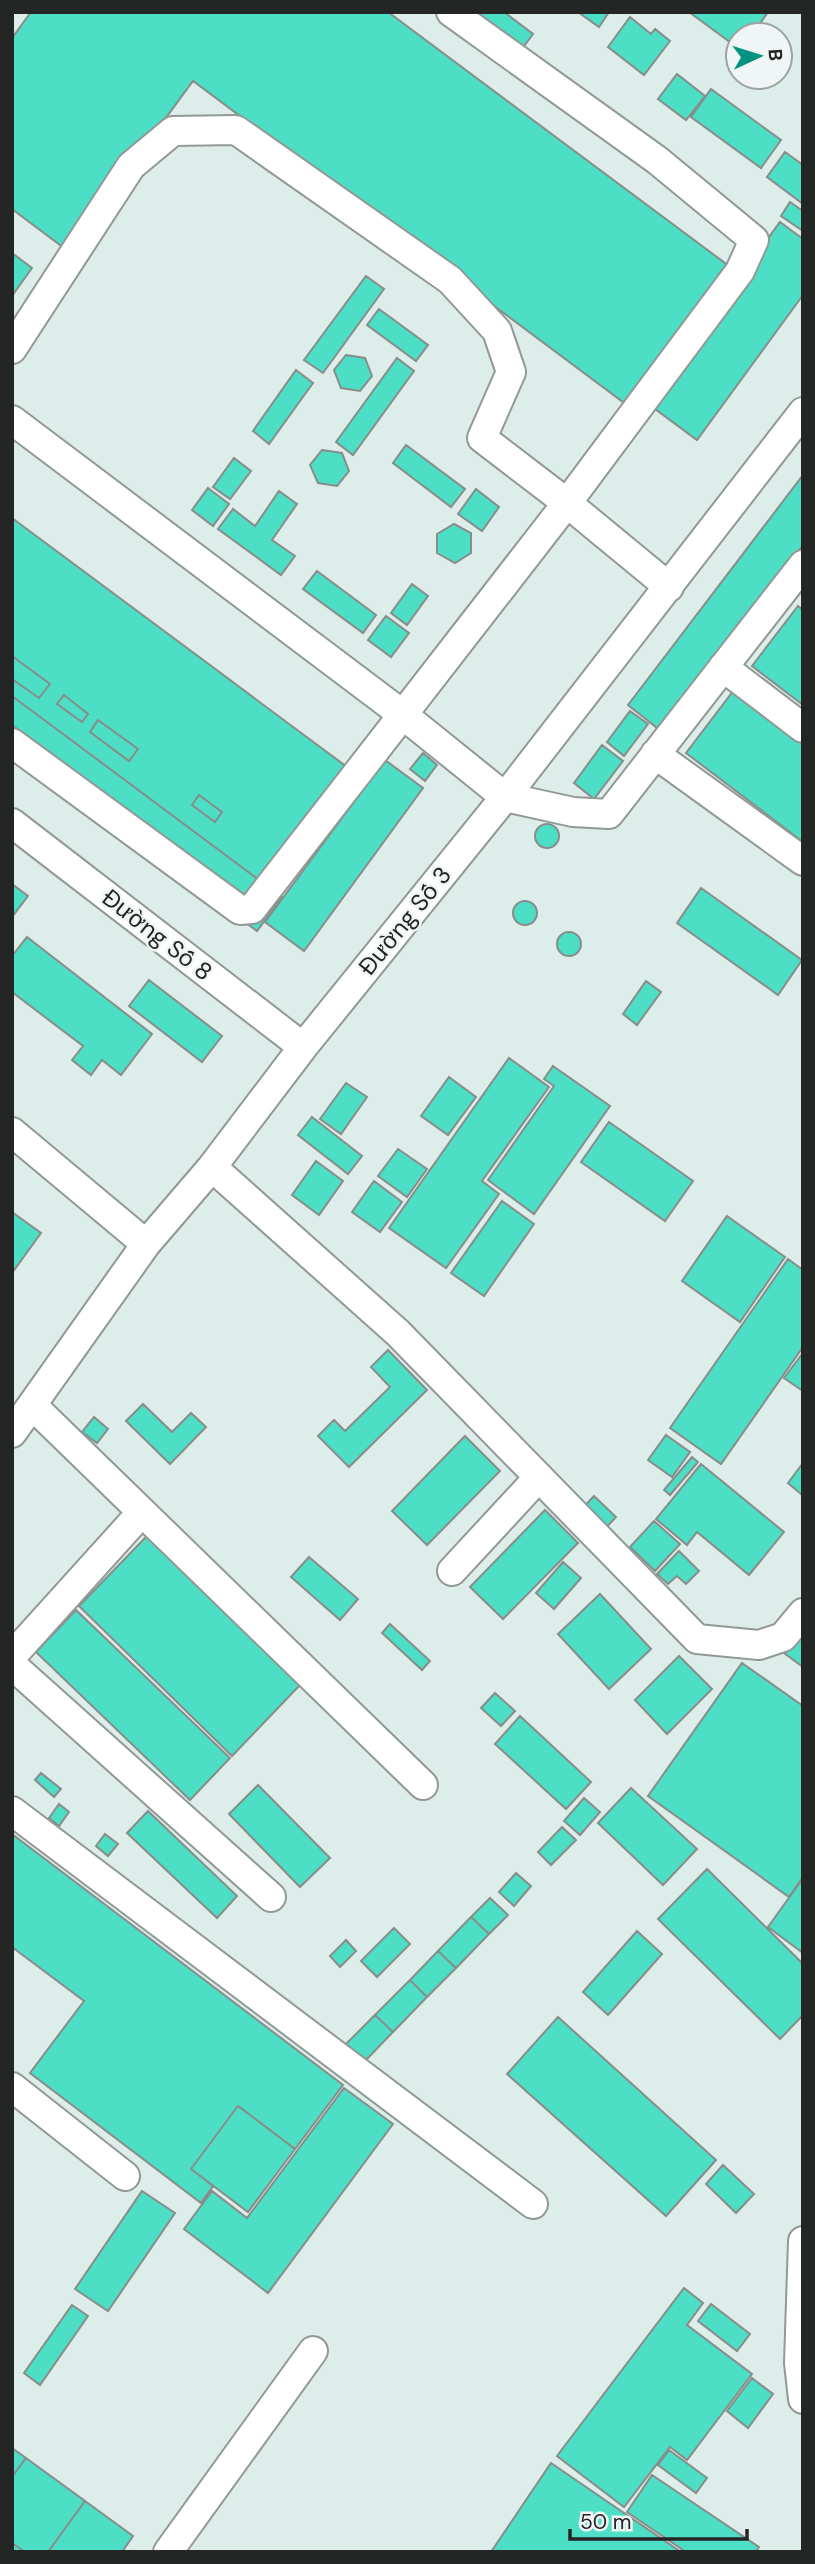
<svg xmlns="http://www.w3.org/2000/svg" width="815" height="2564" font-family="'DM Sans',sans-serif">
<style>
.built{fill:#ddede9;fill-rule:evenodd}
.building{fill:#4ddfc6;stroke:#878d8b;stroke-width:2}
.lines{fill:none;stroke-linecap:round;stroke-linejoin:round}
.minor-casing{stroke:#919896;stroke-width:32}
.minor{stroke:#fff;stroke-width:28}
.labels{text-anchor:middle;stroke-width:5;stroke-linejoin:round;paint-order:stroke}
.street-label{font-size:24px;fill:#232625;stroke:#eff6f5}
</style>
<rect width="100%" height="100%" fill="#eff6f5"/>
<path class="built" d="M12,12H803V2552H12ZM738,35H780V77H738Z"/>
<path class="building" d="M31,12H388L737,272L635,411L193,81L68,251L12,209V38Z
M470,12H504L533,34L521,50Z
M578,12H609L599,27Z
M689,12H768L752,35H738V48Z
M630,17L651,34L655,29L670,41L644,75L608,47Z
M677,74L705,96L686,120L658,99Z
M711,89L781,140L761,168L691,117Z
M785,152L803,165V204L767,177Z
M790,202L803,211V231L781,216Z
M780,222L803,239V295L697,440L647,403Z
M12,253L32,268L12,296Z
M366,276L384,289L323,373L304,360Z
M379,309L428,345L416,361L367,325Z
M346,355L365,358L372,376L360,391L341,388L334,370Z
M397,358L414,371L353,455L336,442Z
M296,370L313,383L269,444L253,431Z
M406,445L465,489L451,507L393,463Z
M322,450L342,453L349,471L337,486L318,483L310,465Z
M234,458L251,471L230,499L213,487Z
M803,475V545L661,731L628,705Z
M208,488L229,504L213,526L192,510Z
M476,489L499,507L482,531L458,514Z
M279,491L297,504L272,540L295,556L281,575L218,529L233,509L255,526Z
M12,518L347,767L249,901L12,725Z
M454,524L471,533V553L455,563L437,553V534Z
M317,571L376,615L363,633L303,589Z
M412,584L428,596L407,625L391,613Z
M798,606L803,610V705L752,666Z
M386,616L409,633L391,657L368,640Z
M12,656L50,684L39,698L12,679Z
M734,690L803,743V842L686,753Z
M64,695L88,714L82,722L57,704Z
M12,696L282,897L257,931L12,749Z
M630,711L648,724L624,756L607,742Z
M98,720L138,749L129,761L90,732Z
M602,745L623,761L594,799L574,783Z
M423,753L437,765L425,781L410,769Z
M385,760L423,788L304,951L265,922Z
M199,795L222,812L215,822L192,805Z
M535 836a12 12 0 1 1 24 0a12 12 0 1 1-24 0Z
M12,884L28,896L12,917Z
M701,888L802,960L778,995L677,923Z
M513 913a12 12 0 1 1 24 0a12 12 0 1 1-24 0Z
M557 944a12 12 0 1 1 24 0a12 12 0 1 1-24 0Z
M27,937L152,1034L121,1075L102,1060L91,1075L72,1060L83,1046L12,992V956Z
M149,980L222,1036L202,1062L129,1006Z
M646,981L661,992L637,1025L623,1014Z
M509,1058L549,1087L482,1181L499,1194L446,1268L389,1228Z
M553,1066L610,1106L534,1214L488,1180L554,1086L544,1079Z
M449,1077L476,1097L448,1135L421,1116Z
M346,1083L367,1097L341,1134L320,1119Z
M312,1117L362,1156L348,1174L298,1135Z
M609,1122L693,1181L665,1221L581,1162Z
M398,1149L427,1169L407,1197L378,1176Z
M316,1161L343,1181L319,1215L292,1195Z
M374,1181L402,1202L380,1232L352,1212Z
M502,1201L534,1224L484,1296L451,1273Z
M12,1212L41,1233L12,1273Z
M727,1216L785,1257L740,1322L682,1281Z
M788,1259L803,1270V1347L721,1464L670,1428Z
M388,1350L427,1390L349,1467L318,1436L334,1420L345,1431L390,1387L371,1367Z
M803,1353V1391L784,1378Z
M143,1404L172,1432L191,1413L206,1427L170,1464L126,1421Z
M94,1417L108,1429L97,1443L82,1432Z
M666,1435L690,1452L672,1477L648,1460Z
M465,1436L500,1471L427,1545L392,1511Z
M692,1457L698,1462L670,1495L664,1490Z
M803,1463V1494L802,1495L788,1483Z
M701,1464L784,1532L749,1575L697,1532L687,1545L656,1519Z
M594,1496L616,1517L601,1533L579,1512Z
M545,1510L578,1543L503,1619L470,1587Z
M654,1521L680,1544L655,1571L630,1547Z
M147,1536L300,1685L232,1756L79,1606Z
M679,1551L699,1571L686,1584L677,1576L668,1584L657,1574Z
M309,1557L358,1599L340,1620L291,1577Z
M563,1562L581,1578L554,1609L536,1593Z
M600,1594L651,1649L609,1689L558,1634Z
M76,1610L230,1758L190,1800L36,1652Z
M390,1624L430,1661L422,1670L382,1633Z
M803,1627V1667L784,1653Z
M679,1656L712,1689L667,1734L635,1700Z
M742,1663L803,1706V1877L789,1897L648,1796Z
M495,1693L515,1711L501,1726L481,1708Z
M520,1716L591,1782L566,1809L495,1744Z
M41,1773L61,1789L54,1797L35,1780Z
M258,1785L330,1858L300,1887L229,1814Z
M631,1788L697,1849L663,1885L598,1823Z
M584,1798L600,1812L580,1835L564,1821Z
M59,1804L69,1812L59,1826L49,1818Z
M148,1811L237,1896L217,1918L127,1833Z
M562,1827L576,1840L551,1865L538,1852Z
M12,1834L343,2085L295,2149L238,2106L191,2169L213,2186L201,2203L30,2073L84,2001L12,1947Z
M105,1834L118,1844L108,1856L96,1846Z
M707,1869L803,1964V2015L780,2039L658,1919Z
M516,1873L531,1886L514,1906L499,1892Z
M801,1881L803,1882V1953L768,1927Z
M490,1898L508,1915L489,1934L471,1917Z
M471,1917L489,1934L456,1968L438,1951Z
M394,1928L410,1944L377,1977L361,1961Z
M637,1931L662,1954L608,2015L583,1992Z
M346,1940L356,1951L340,1967L330,1956Z
M438,1951L456,1968L427,1997L410,1980Z
M410,1980L427,1997L393,2032L375,2015Z
M375,2015L393,2032L364,2062L346,2044Z
M558,2017L716,2160L666,2216L507,2074Z
M344,2088L393,2124L268,2293L184,2229L212,2191L247,2218Z
M238,2106L295,2149L248,2212L191,2169Z
M723,2165L754,2194L736,2213L706,2184Z
M142,2191L175,2213L108,2311L75,2289Z
M684,2288L703,2303L687,2325L752,2374L687,2460L670,2447L624,2507L557,2456Z
M711,2304L750,2334L737,2351L698,2321Z
M72,2305L88,2316L40,2385L24,2373Z
M752,2378L773,2394L748,2428L727,2411Z
M12,2448L26,2458L12,2477Z
M669,2450L707,2478L696,2493L658,2465Z
M26,2458L85,2501L48,2552H25L12,2543V2477Z
M551,2463L681,2552H491Z
M652,2475L759,2547L756,2552H686L627,2512Z
M85,2501L133,2536L122,2552H48Z
M12,2543L25,2552H12Z"/>
<g class="lines">
<g class="minor-casing">
<path id="minor" d="M12,349L131,166L173,131L236,130L450,280L497,331L511,372L482,438L567,503L669,587
M12,420L402,714L505,797L573,812L609,814L803,565
M723,667L803,728
M12,743L240,910L252,909L567,503L740,271L754,240L657,160L451,12
M655,754L803,861
M12,823L303,1047
M12,1132L146,1244
M212,1167L398,1333L697,1639L759,1645L783,1637L803,1613
M33,1406L423,1785
M12,1433L146,1244L212,1167L303,1047L505,797L803,412
M452,1571L539,1477
M12,1656L142,1512
M12,1665L271,1897
M12,1811L533,2204
M12,2087L125,2176
M803,2241L799,2363L803,2399
M168,2552L313,2351"/>
</g>
<use href="#minor" class="minor"/>
</g>
<g class="labels">
<g class="street-label">
<text transform="translate(405 921) rotate(-51)" y="8">Đường Số 3</text>
<text transform="translate(157 935) rotate(38)" y="8">Đường Số 8</text>
</g>
</g>
<rect width="815" height="2564" fill="none" stroke="#232625" stroke-width="28"/>
<g transform="translate(759 56) rotate(86)"><circle r="33" fill="#eff6f5" stroke="#9da3a2" stroke-width="2"/>
<path d="M0-5L12 26L0 18L-12 26Z" fill="#02937f"/>
<text y="-10" font-size="19" font-weight="bold" text-anchor="middle" fill="#232625">B</text>
</g>
<path d="M570 2529v10h177v-10" fill="none" stroke="#232625" stroke-width="3.5"/>
<text x="580" y="2529" font-size="21" fill="#232625" stroke="#eff6f5" stroke-width="5" paint-order="stroke">50 m</text>
</svg>
